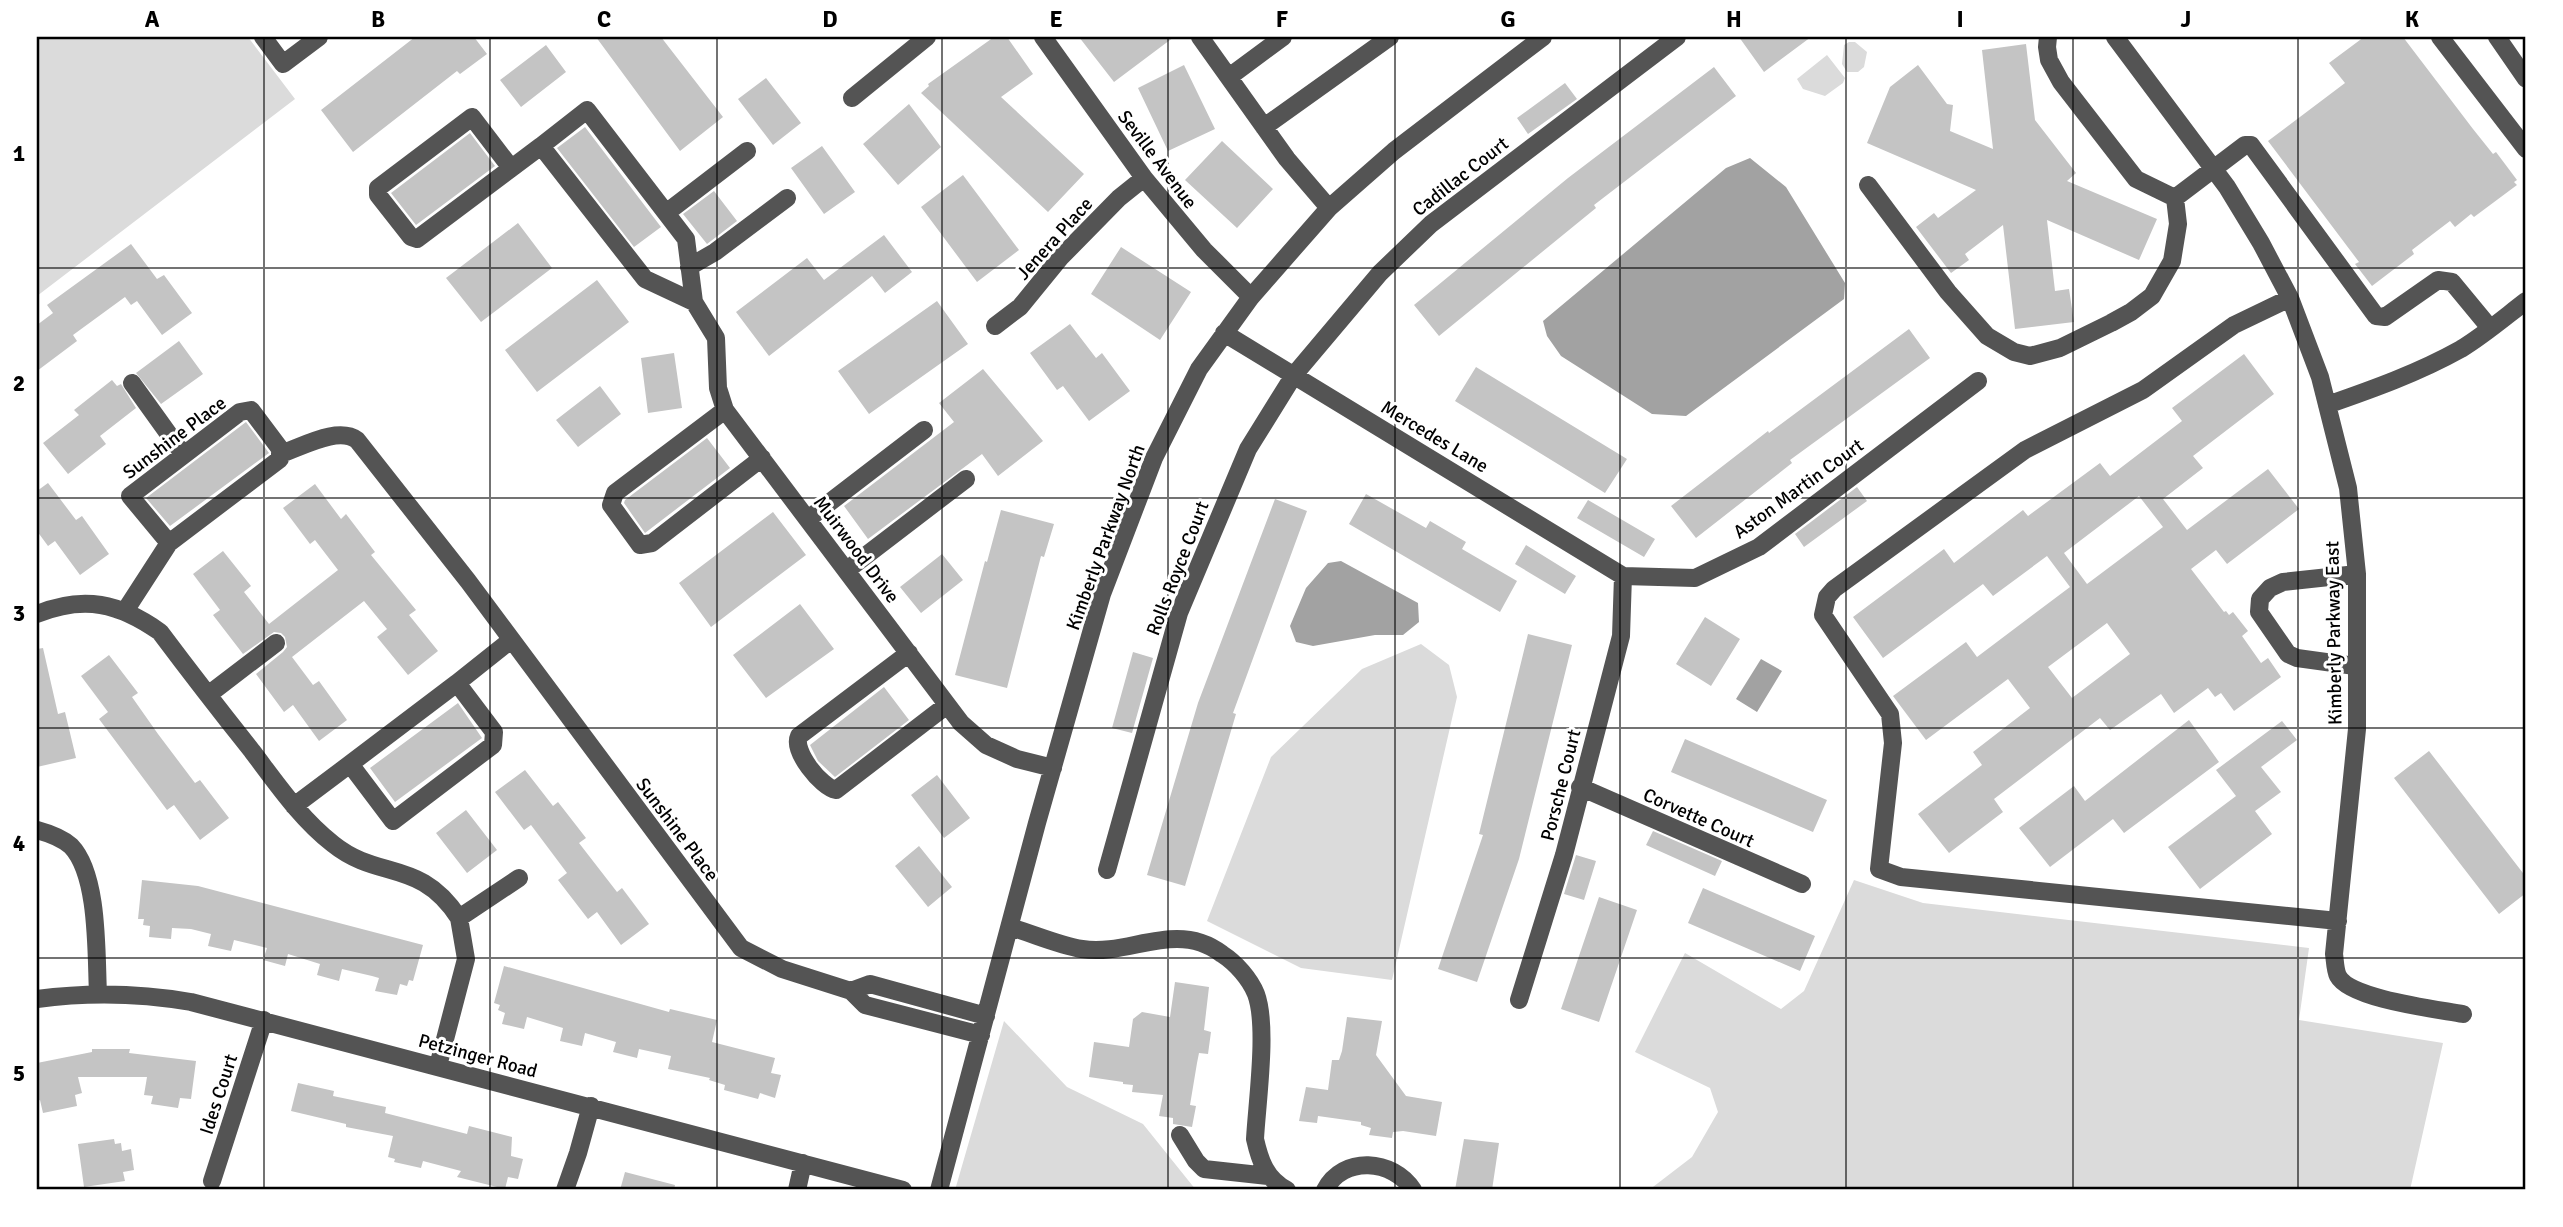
<svg xmlns="http://www.w3.org/2000/svg" width="2563" height="1227" font-family="Signika,sans-serif">
<style>
.green{fill:#dbdbdb}
.water{fill:#a2a2a2}
.building{fill:#c4c4c4;fill-rule:evenodd}
.lines{fill:none;stroke-linecap:round;stroke-linejoin:round}
.minor{stroke:#545454;stroke-width:18}
.grid{fill:none;stroke:#000;stroke-width:2;stroke-opacity:0.55}
.labels{text-anchor:middle;stroke-width:6;stroke-linejoin:round;paint-order:stroke}
.street-label{font-size:19px;fill:#000;stroke:#fff}
.neatline{fill:none;stroke:#000;stroke-width:2.5}
.grid-label{font-size:23px;text-anchor:middle;font-weight:bold;fill:#000}
</style>
<rect width="100%" height="100%" fill="#fff"/>
<path class="green" d="M37,37H248L295,99L37,296Z
M1849,42H1855L1867,52L1864,67L1858,72H1847L1842,64L1844,45Z
M1827,55L1845,78L1843,83L1825,96L1803,89L1797,79Z
M1421,644L1449,665L1457,697L1392,980L1301,968L1207,921L1271,757L1362,669Z
M1854,880L1923,903L2309,948L2299,1020L2443,1043L2410,1190H1649L1692,1157L1718,1112L1710,1088L1635,1052L1685,953L1781,1009L1804,991Z
M1004,1021L1067,1087L1143,1124L1196,1190H955Z"/>
<path class="water" d="M1750,158L1786,187L1845,283L1844,299L1686,416L1652,414L1561,356L1547,336L1543,321L1726,168Z
M1341,561L1418,603L1419,622L1403,635H1375L1313,646L1296,642L1290,626L1306,588L1328,563Z
M1761,659L1782,671L1757,712L1736,699Z"/>
<path class="building" d="M415,37H474L487,54L460,74L457,71L353,152L321,110Z
M596,37H661L723,117L680,151Z
M994,37H1007L1033,74L1001,97L1084,174L1048,212L921,93L929,86L928,84Z
M1079,37H1174L1114,82Z
M1739,37H1811L1764,72Z
M2364,37H2403L2473,129L2493,154L2496,152L2517,180L2514,182L2517,185L2474,217L2471,214L2455,227L2450,221L2412,250L2414,254L2372,286L2355,264L2359,262L2268,141L2345,83L2329,63Z
M2026,44L2035,120L2076,173L2067,181L2157,219L2139,260L2047,220L2055,291L2069,289L2074,322L2015,329L2003,225L1965,254L1969,260L1951,273L1916,227L1934,213L1938,218L1976,190L1867,143L1890,87L1918,65L1947,104L1953,105L1950,131L1993,149L1982,50Z
M546,45L566,72L521,107L500,80Z
M1184,65L1215,129L1168,151L1138,88Z
M1714,67L1736,96L1594,205L1596,208L1439,336L1414,305L1568,178Z
M766,78L801,123L773,145L738,99Z
M1565,83L1577,99L1528,134L1517,118Z
M909,104L941,147L898,185L863,144Z
M585,127L661,227L634,247L557,148Z
M470,133L495,166L416,225L391,193Z
M1222,141L1273,189L1237,228L1185,180Z
M822,146L855,192L824,214L791,168Z
M963,175L1019,250L977,282L921,207Z
M714,191L737,221L707,244L683,214Z
M518,223L552,268L481,322L446,278Z
M884,235L912,272L885,293L872,276L769,356L736,312L807,258L824,280Z
M131,244L157,279L164,275L192,313L162,335L137,301L131,305L125,297L73,335L77,341L37,371V325L53,313L47,305Z
M1121,247L1191,292L1160,340L1091,294Z
M597,280L629,322L537,392L505,350Z
M937,301L968,344L869,414L838,371Z
M1070,324L1096,358L1102,353L1130,391L1089,421L1063,386L1057,390L1030,353Z
M1909,329L1930,358L1790,460L1792,463L1696,538L1671,506L1768,431L1769,433Z
M179,341L203,374L161,404L136,373Z
M674,353L682,408L648,413L641,358Z
M2244,354L2274,394L2193,456L2203,468L2163,499L2187,530L2268,469L2299,509L2227,564L2216,550L2191,569L2224,612L2226,611L2229,615L2233,612L2248,631L2242,636L2261,663L2268,658L2281,677L2234,711L2221,693L2215,697L2208,688L2174,713L2161,694L2110,730L2100,718L1994,799L2003,812L1949,853L1918,814L1982,765L1973,752L2030,708L2008,679L1926,740L1893,696L1966,642L1977,657L2070,587L2047,556L1993,596L1983,584L1883,658L1853,617L1944,549L1954,563L2023,510L2028,516L2100,463L2110,476L2182,421L2172,408ZM2139,496L2163,527L2087,584L2064,553ZM2107,623L2130,654L2072,698L2048,667Z
M1476,367L1627,459L1605,493L1455,401Z
M983,369L1043,441L998,476L982,454L868,539L844,506L954,422L939,403Z
M112,380L117,386L121,384L136,408L100,436L106,444L68,474L43,443L79,415L74,410Z
M600,386L621,414L578,447L556,420Z
M246,422L269,453L170,526L146,498Z
M707,438L730,468L645,533L624,503L625,500Z
M48,483L76,520L82,516L109,554L80,575L55,541L48,546L37,531V491Z
M315,484L341,519L346,514L375,552L371,555L416,610L409,615L438,651L408,675L377,637L387,629L364,601L292,657L313,685L319,681L347,720L319,741L293,705L284,712L256,674L283,652L287,647L285,637L281,633L274,632L243,654L213,615L220,610L193,574L223,551L251,586L244,592L269,624L338,570L315,540L310,544L283,508Z
M1857,487L1867,501L1804,547L1795,534Z
M1366,494L1426,528L1430,521L1466,542L1462,549L1517,581L1500,612L1349,524Z
M1275,499L1307,511L1233,713L1236,714L1185,886L1147,875L1198,703Z
M1588,500L1655,539L1644,557L1577,518Z
M1001,510L1054,524L1044,557L1041,556L1007,688L955,675L985,561L987,562Z
M773,512L806,555L711,627L679,583Z
M1526,545L1576,576L1565,594L1515,564Z
M942,554L963,580L921,613L900,587Z
M800,604L834,649L766,698L733,655Z
M1705,617L1740,639L1711,686L1676,664Z
M1528,634L1572,645L1519,859L1477,982L1438,969L1483,835L1479,834Z
M43,648L58,714L65,712L76,758L37,767V649Z
M1133,652L1153,658L1132,733L1112,728Z
M109,655L138,693L132,697L158,734L195,783L200,780L229,818L200,840L174,805L167,810L99,719L108,712L81,676Z
M884,687L909,720L835,777L818,761L810,745Z
M458,703L482,738L395,802L370,768Z
M2189,720L2219,762L2124,833L2113,819L2050,867L2019,828L2074,786L2085,801Z
M2282,721L2297,740L2261,767L2281,792L2255,811L2272,834L2200,889L2168,847L2236,796L2216,770Z
M1685,739L1827,800L1813,832L1671,772Z
M2429,751L2526,877V893L2499,914L2394,778Z
M525,770L553,806L558,802L586,838L579,843L617,892L622,888L649,924L621,945L597,912L588,919L558,880L567,873L531,825L524,830L495,792Z
M937,775L970,818L944,838L911,795Z
M466,810L497,850L467,873L436,833Z
M1653,831L1722,861L1715,876L1646,845Z
M919,846L952,887L928,907L895,866Z
M1576,855L1596,861L1584,900L1564,894Z
M142,880L198,886L423,945L413,981L409,980L407,986L400,984L397,995L375,991L379,978L372,976L342,969L339,981L317,975L320,964L288,954L285,966L263,960L267,948L234,940L231,951L208,946L211,934L191,929L172,928L171,939L149,937L150,926L143,925L144,919H138Z
M1703,888L1815,936L1800,971L1688,923Z
M1599,897L1637,910L1599,1022L1561,1009Z
M504,966L669,1012L670,1009L717,1020L712,1042L775,1058L771,1073L781,1075L775,1098L760,1093L758,1099L724,1090L725,1085L709,1080L710,1078L668,1069L671,1056L639,1049L637,1058L613,1052L616,1042L585,1033L582,1046L560,1041L563,1028L527,1017L524,1029L502,1024L505,1013L498,1010L500,1005L494,1003Z
M1175,982L1209,987L1204,1030L1211,1032L1208,1054L1199,1053L1197,1063L1190,1105L1196,1106L1192,1127L1173,1124V1118L1159,1116L1163,1095L1132,1092L1133,1085L1123,1084V1082L1089,1077L1094,1042L1129,1047L1133,1019L1142,1012L1170,1017Z
M1347,1017L1382,1021L1376,1055L1406,1096L1442,1102L1436,1136L1403,1131L1393,1132L1392,1138L1369,1135L1371,1128L1361,1125V1122L1318,1116L1317,1123L1299,1121L1306,1087L1328,1090L1332,1060H1339L1342,1051Z
M92,1049H130L129,1053L196,1061L191,1099L180,1098L178,1108L151,1104L153,1096L144,1095L147,1077H78L82,1093L75,1095L77,1106L43,1113L40,1100L37,1101V1063L92,1052Z
M298,1083L334,1091L333,1096L386,1107L385,1113L467,1134L469,1126L512,1137L511,1156L523,1159L518,1179L508,1177L505,1189L457,1177L461,1171L423,1161L421,1168L394,1162L395,1159L388,1157L393,1136L346,1127V1124L291,1111Z
M114,1139L115,1144L121,1143L122,1151L131,1149L134,1170L123,1172L125,1181L84,1187L78,1144Z
M1464,1139L1499,1143L1492,1190H1455Z
M625,1172L675,1185L674,1190H620Z"/>
<g class="lines">
<path class="minor" d="M263,37L283,64L319,37
M1043,37L1144,178L1204,250L1251,297
M1200,37L1287,159L1329,208
M2048,37L2047,47L2049,60L2061,82L2136,179L2175,198
M2115,37L2227,187L2261,243L2290,298L2320,377L2348,488L2357,574V729L2334,954C2335,960 2335,970 2338,976C2350,999 2436,1009 2463,1014
M2440,37L2526,149
M2497,37L2526,79
M1229,77L1283,37
M852,98L927,37
M587,110L686,239L694,302L645,279L541,146Z
M1264,127L1390,37
M511,168L472,117L378,188V195L411,237L417,239L541,146
M1868,185L1948,292L1987,336L2014,352L2030,356L2060,348L2111,323L2131,312L2152,296L2172,261L2178,224L2175,198L2245,145H2251L2376,316L2385,317L2438,280L2452,282L2490,328
M666,213L747,151
M689,267L715,252L787,198
M2290,298L2234,325L2143,390L2025,450L1834,589L1827,597L1823,615L1890,714L1893,743L1879,869L1901,877L2338,921
M694,302L716,338L718,388L725,410L961,723L986,745L1017,759L1053,768
M995,326L1020,307L1060,258L1119,198L1144,178
M1224,333L1623,576L1695,578L1759,547L1978,381
M132,383L183,454
M2327,405C2373,389 2418,373 2461,349C2484,335 2505,317 2526,301
M251,410L281,450L280,459L169,543L130,496L240,412Z
M725,410L615,493L611,505L640,545L652,543L762,458
M280,454C302,447 338,426 357,440L468,581L741,948L782,969L851,991L865,1005L981,1035
M808,519L924,430
M847,570L966,479
M125,611L169,543
M37,614C84,595 119,603 160,632C190,672 221,712 252,751C277,784 300,818 333,844C379,881 420,858 459,918
M909,653L799,736C792,751 821,787 836,790L947,705
M2355,666L2297,658L2288,654L2259,612L2260,599L2270,588L2283,582L2357,574
M457,683L494,732L493,745L393,821L350,764Z
M457,683L511,640
M208,695L276,643
M1580,787L1802,884
M294,806L350,764
M37,830C48,833 62,838 71,846C99,875 96,954 98,994
M1107,870L1179,613L1248,449L1294,375L1380,273L1431,224L1677,37
M1010,927C1034,934 1058,945 1082,949C1115,954 1145,939 1177,939C1193,939 1209,944 1222,954C1236,963 1250,979 1256,994C1268,1026 1257,1102 1255,1139C1260,1161 1266,1179 1287,1190
M851,991L870,984L986,1016
M37,999C89,992 139,993 191,1002L903,1190
M1519,1000L1564,855L1621,636L1623,576
M438,1066L466,959L459,918L519,878
M1180,1135L1196,1161L1204,1169L1268,1176
M212,1181L264,1020
M565,1190L578,1153L591,1106
M797,1190L803,1163
M939,1190L1037,823L1102,594L1154,458L1199,369L1251,297L1329,208L1394,151L1543,37
M1325,1190C1343,1155 1393,1159 1413,1190"/>
</g>
<path class="grid" d="M264,37V1190M490,37V1190M717,37V1190M942,37V1190M1168,37V1190M1395,37V1190M1620,37V1190M1846,37V1190M2073,37V1190M2298,37V1190M37,268H2526M37,498H2526M37,728H2526M37,958H2526"/>
<g class="labels">
<g class="street-label">
<text transform="translate(1158 159) rotate(53)" y="7">Seville Avenue</text>
<text transform="translate(1460 176) rotate(-38)" y="7">Cadillac Court</text>
<text transform="translate(1054 238) rotate(-48)" y="7">Jenera Place</text>
<text transform="translate(1435 436) rotate(31)" y="7">Mercedes Lane</text>
<text transform="translate(174 437) rotate(-37)" y="7">Sunshine Place</text>
<text transform="translate(1798 488) rotate(-36)" y="7">Aston Martin Court</text>
<text transform="translate(1105 537) rotate(-70)" y="7">Kimberly Parkway North</text>
<text transform="translate(857 549) rotate(53)" y="7">Muirwood Drive</text>
<text transform="translate(1177 568) rotate(-69)" y="7">Rolls Royce Court</text>
<text transform="translate(2333 633) rotate(-91)" y="7">Kimberly Parkway East</text>
<text transform="translate(1560 785) rotate(-76)" y="7">Porsche Court</text>
<text transform="translate(1699 817) rotate(24)" y="7">Corvette Court</text>
<text transform="translate(678 829) rotate(53)" y="7">Sunshine Place</text>
<text transform="translate(478 1055) rotate(15)" y="7">Petzinger Road</text>
<text transform="translate(218 1094) rotate(-72)" y="7">Ides Court</text>
</g>
</g>
<rect width="2563" height="1227" fill="none" stroke="#ffffff" stroke-width="77"/>
<rect x="38" y="38" width="2486" height="1150" class="neatline"/>
<g class="grid-label">
<text x="152" y="27">A</text>
<text x="378" y="27">B</text>
<text x="604" y="27">C</text>
<text x="830" y="27">D</text>
<text x="1056" y="27">E</text>
<text x="1282" y="27">F</text>
<text x="1508" y="27">G</text>
<text x="1734" y="27">H</text>
<text x="1960" y="27">I</text>
<text x="2186" y="27">J</text>
<text x="2412" y="27">K</text>
<text x="19" y="161">1</text>
<text x="19" y="391">2</text>
<text x="19" y="621">3</text>
<text x="19" y="851">4</text>
<text x="19" y="1081">5</text>
</g>
</svg>
